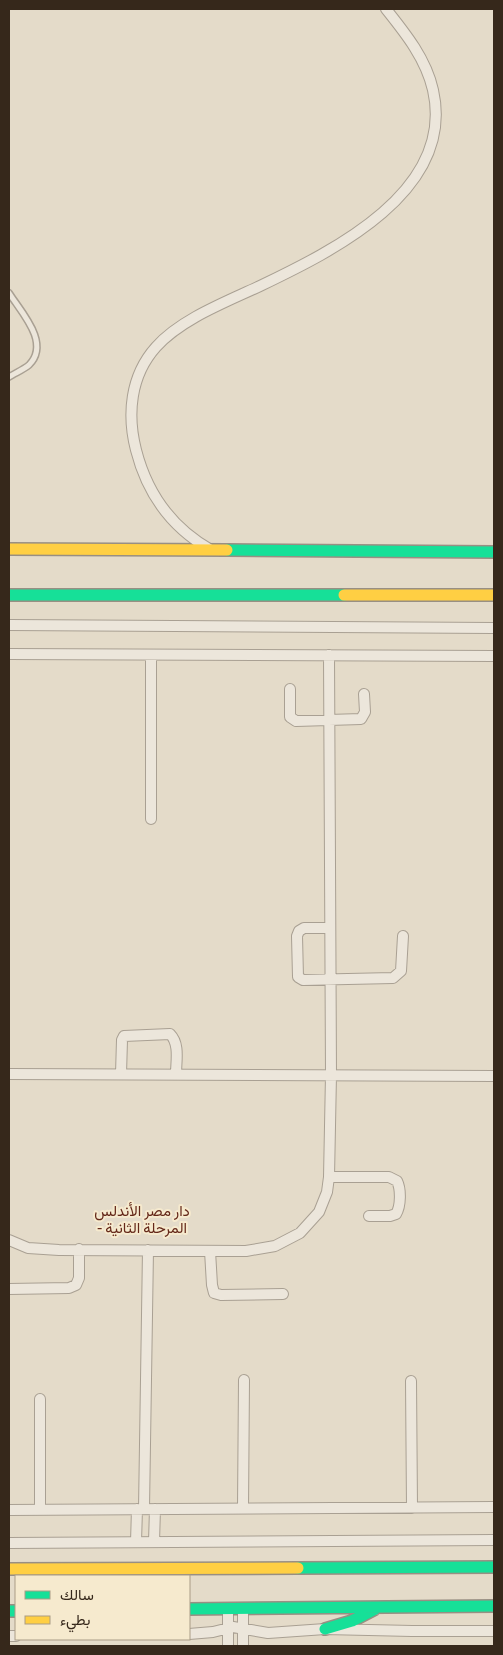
<svg xmlns="http://www.w3.org/2000/svg" width="503" height="1655" font-family="Literata,Vazirmatn,serif">
<style>
.lines{fill:none;stroke-linecap:round;stroke-linejoin:round}
.lane-casing{stroke:#a9a093;stroke-width:8}
.street-casing{stroke:#a9a093;stroke-width:12}
.fast-casing{stroke:#988f83;stroke-width:14}
.slow-casing{stroke:#988f83;stroke-width:14}
.lane{stroke:#ece6db;stroke-width:5}
.street{stroke:#ece6db;stroke-width:10}
.fast{stroke:#16e098;stroke-width:11}
.slow{stroke:#ffcf43;stroke-width:11}
.labels{text-anchor:middle;stroke-width:4;stroke-linejoin:round;paint-order:stroke}
.neighbourhood-label{font-size:15px;fill:#642819;stroke:#f6eace}
</style>
<rect width="100%" height="100%" fill="#e4dbc9"/>
<g class="lines">
<g class="lane-casing">
<path id="lane" d="M9,293C21,312 51,343 29,365C23,370 15,373 9,377"/>
</g>
<g class="street-casing">
<path id="street" d="M211,550C172,528 147,493 136,450C127,415 130,376 156,347C181,319 226,302 260,286C333,251 456,191 433,90C426,59 406,34 386,9
M9,625L494,628
M9,654L494,656
M151,655V819
M290,689V717L296,721L361,719L365,712L364,694
M330,928H304L299,931L297,936L298,977L303,980L393,978L401,971L403,936
M9,1074L494,1076
M121,1074L122,1040L124,1036L170,1034C180,1044 176,1061 176,1074
M329,1177H389L397,1181C401,1189 401,1206 396,1214L390,1216H369
M9,1240L28,1248L59,1250L246,1251L275,1246L300,1233L319,1212L327,1192L329,1177L331,1075L329,655
M210,1251L212,1285L214,1293L221,1295L283,1294
M9,1289L69,1288L76,1285L79,1278V1249
M411,1381L412,1508
M40,1399V1509
M243,1508L244,1380
M144,1509L148,1250
M9,1510L494,1507
M136,1542L137,1509
M154,1542L155,1509
M9,1543L494,1540
M228,1609V1646
M189,1634L213,1632L233,1627L268,1633L325,1629L412,1631H494
M9,1636H16
M243,1646V1608"/>
</g>
<g class="fast-casing">
<path id="fast" d="M227,550L494,552
M9,595H344
M298,1568L494,1567
M189,1609L494,1606
M9,1611H16
M325,1629L352,1621L375,1609"/>
</g>
<g class="slow-casing">
<path id="slow" d="M9,549L227,550
M344,595H494
M9,1569L298,1568"/>
</g>
<use href="#lane" class="lane"/>
<use href="#street" class="street"/>
<use href="#fast" class="fast"/>
<use href="#slow" class="slow"/>
</g>
<g class="labels">
<g class="neighbourhood-label">
<text x="142" y="1216">دار مصر الأندلس<tspan x="142" dy="17">- المرحلة الثانية</tspan></text>
</g>
</g>
<rect width="503" height="1655" fill="none" stroke="#36281b" stroke-width="20"/>
<rect x="15" y="1575" width="175" height="65" fill="#f6eace" stroke="#a99c86"/>
<rect x="25" y="1591" width="25" height="8" fill="#16e098" stroke="#a99c86"/>
<text x="60" y="1600" font-size="15" fill="#36281b">سالك</text>
<rect x="25" y="1616" width="25" height="8" fill="#ffcf43" stroke="#a99c86"/>
<text x="60" y="1625" font-size="15" fill="#36281b">بطيء</text>
</svg>
